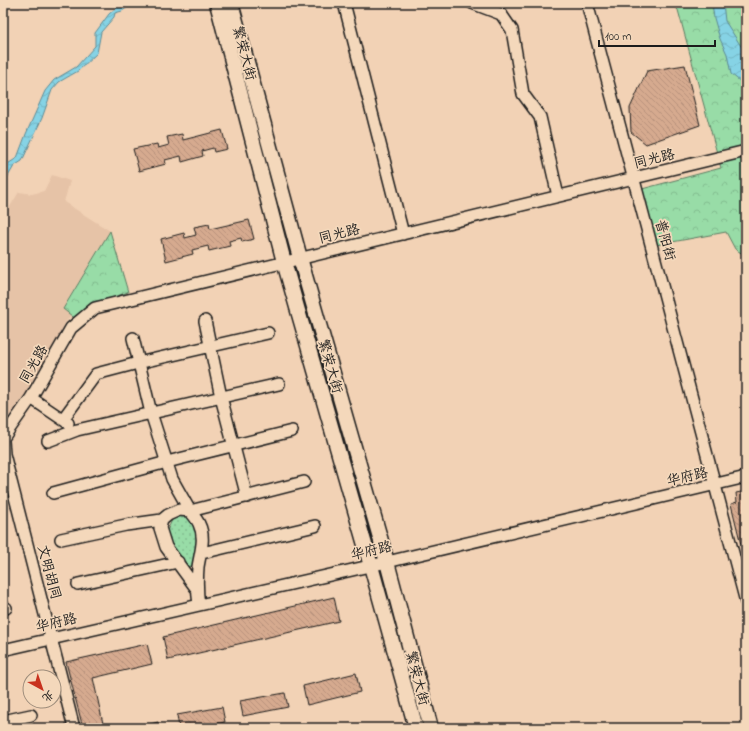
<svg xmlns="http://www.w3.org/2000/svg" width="749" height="731" font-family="'Indie Flower','LXGW WenKai TC',sans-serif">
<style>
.built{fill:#e6c3a7}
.grass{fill:url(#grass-dots);stroke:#5a7c62}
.forest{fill:url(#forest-crowns);stroke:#5a7c62}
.water{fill:url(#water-waves);stroke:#5c8a95}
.building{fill:url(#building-back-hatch);stroke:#1c1c1c}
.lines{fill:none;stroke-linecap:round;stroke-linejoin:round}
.minor-casing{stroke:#1c1c1c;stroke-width:14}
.major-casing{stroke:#1c1c1c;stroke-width:17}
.minor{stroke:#f4d8bb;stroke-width:11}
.major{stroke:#f4d8bb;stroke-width:14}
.labels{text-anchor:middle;stroke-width:3.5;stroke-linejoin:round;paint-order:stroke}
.street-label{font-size:14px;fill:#1c1c1c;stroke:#f4d8bb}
</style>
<defs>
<pattern id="grass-dots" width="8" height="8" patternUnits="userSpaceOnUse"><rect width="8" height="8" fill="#98dca7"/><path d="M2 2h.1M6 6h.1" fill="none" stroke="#82bc8f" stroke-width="1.8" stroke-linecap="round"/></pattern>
<pattern id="forest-crowns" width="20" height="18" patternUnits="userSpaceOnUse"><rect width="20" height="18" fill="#98dca7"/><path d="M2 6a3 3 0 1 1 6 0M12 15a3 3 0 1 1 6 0" fill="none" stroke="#82bc8f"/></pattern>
<pattern id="water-waves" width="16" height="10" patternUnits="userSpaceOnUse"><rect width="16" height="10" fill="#86d3e5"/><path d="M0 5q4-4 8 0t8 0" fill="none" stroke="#73b5c4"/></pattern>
<pattern id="building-back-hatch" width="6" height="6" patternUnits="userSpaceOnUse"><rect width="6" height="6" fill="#d6aa8f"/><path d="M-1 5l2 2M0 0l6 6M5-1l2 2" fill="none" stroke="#b7927b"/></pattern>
</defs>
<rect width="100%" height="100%" fill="#f2d2b5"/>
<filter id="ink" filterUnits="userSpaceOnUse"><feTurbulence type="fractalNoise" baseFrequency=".025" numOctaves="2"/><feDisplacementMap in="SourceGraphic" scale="8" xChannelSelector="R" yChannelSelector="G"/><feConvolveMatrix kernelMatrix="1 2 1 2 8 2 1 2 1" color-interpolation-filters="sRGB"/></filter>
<g filter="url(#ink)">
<path class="built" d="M52,175L70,181L64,202L110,231L63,308L71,315L63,326L67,328L8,428L3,426V218L19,192L32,194L44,191Z"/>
<path class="grass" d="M184,515L196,522L197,542L195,565L185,568L171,546L166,533L172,520Z"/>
<path class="forest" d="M672,3H746V256L735,249L726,232L656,245L642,189L721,168L678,10Z
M110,231L128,292L96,304L77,320L63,309Z"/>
<path class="water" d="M122,3H134L122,11L115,13L114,17L101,32L97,53L78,71L59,82L52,90L42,118L22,161L14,166L3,185V171L6,165L17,158L26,134L45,91L54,80L76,67L95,46V33L109,14Z
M712,3H723L725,21L746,54V86L731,74L727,54L720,39L714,18Z"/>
<path class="building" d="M685,65L700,125L646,144L631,132L630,108L647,71Z
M222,130L227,149L214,152L213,148L202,151L203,156L182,162L181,156L165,160L166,164L139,171L133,149L157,144L158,148L169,145L167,137L182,134L183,140Z
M249,220L254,239L242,242L241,238L229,241L230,246L209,251L208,246L192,250L193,254L166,261L161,239L184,233L185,238L196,235L194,227L209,224L210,229Z
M746,491V565L731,504L737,502L736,493Z
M334,597L339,621L168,660L163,637Z
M147,644L152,664L93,678L104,728H83L66,662Z
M356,673L360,692L307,705L303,686Z
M285,693L288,707L243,716L240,701Z
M222,707L225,722L193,728H179L177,715Z
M158,722L159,728H135Z"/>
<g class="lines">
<g class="minor-casing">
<path id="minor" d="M344,3L403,234
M472,3L501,14L512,30L523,94L540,117L558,196
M587,3L746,602
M205,321L221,397L247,497
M133,338L151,413L172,479L190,511L304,482
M31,398L68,423
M63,419L96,374L138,363L268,333
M3,438L31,398L71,328L95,308L746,151
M3,441L4,454L74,728
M48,441L77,430L279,384
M53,493L167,462L292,431
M61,539L126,525L162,520
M202,553L315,526
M78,584L178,562
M196,588L166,547L160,528L162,520L168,515L179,510L190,511C193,515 197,519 199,524C206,538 200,553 198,567C197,580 197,592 199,605
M3,609L6,608
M3,650L387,562L746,477
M3,721L31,715"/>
</g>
<g class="major-casing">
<path id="major" d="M217,3L284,262L371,566L416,728
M231,3L300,258L387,562L431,728"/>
</g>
<use href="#minor" class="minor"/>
<use href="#major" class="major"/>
</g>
</g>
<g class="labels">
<g class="street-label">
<text transform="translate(245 53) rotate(75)" y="5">繁荣大街</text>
<text transform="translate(654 158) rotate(-14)" y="5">同光路</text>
<text transform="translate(339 233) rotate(-14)" y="5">同光路</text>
<text transform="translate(666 240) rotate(75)" y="5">普阳街</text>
<text transform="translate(33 364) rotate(-60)" y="5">同光路</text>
<text transform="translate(331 366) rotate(74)" y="5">繁荣大街</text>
<text transform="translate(687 476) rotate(-13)" y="5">华府路</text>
<text transform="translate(371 550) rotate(-13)" y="5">华府路</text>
<text transform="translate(50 572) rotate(75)" y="5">文明胡同</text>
<text transform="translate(56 622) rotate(-13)" y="5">华府路</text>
<text transform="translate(418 678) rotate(75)" y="5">繁荣大街</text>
</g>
</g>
<rect width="749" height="731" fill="none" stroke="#f4d8bb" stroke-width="16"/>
<rect x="8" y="8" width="733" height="715" fill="none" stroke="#1c1c1c" stroke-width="1.5" filter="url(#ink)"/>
<g transform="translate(42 689) rotate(140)"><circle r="19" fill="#f4d8bb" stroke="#9e8d7b"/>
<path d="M0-3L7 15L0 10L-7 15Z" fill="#c8321e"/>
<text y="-6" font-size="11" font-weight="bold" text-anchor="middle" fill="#1c1c1c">北</text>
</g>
<path d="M599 40v6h116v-6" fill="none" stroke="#1c1c1c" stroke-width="2"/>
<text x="605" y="40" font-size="12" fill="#1c1c1c" stroke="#f4d8bb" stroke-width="3" paint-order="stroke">100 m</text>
</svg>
